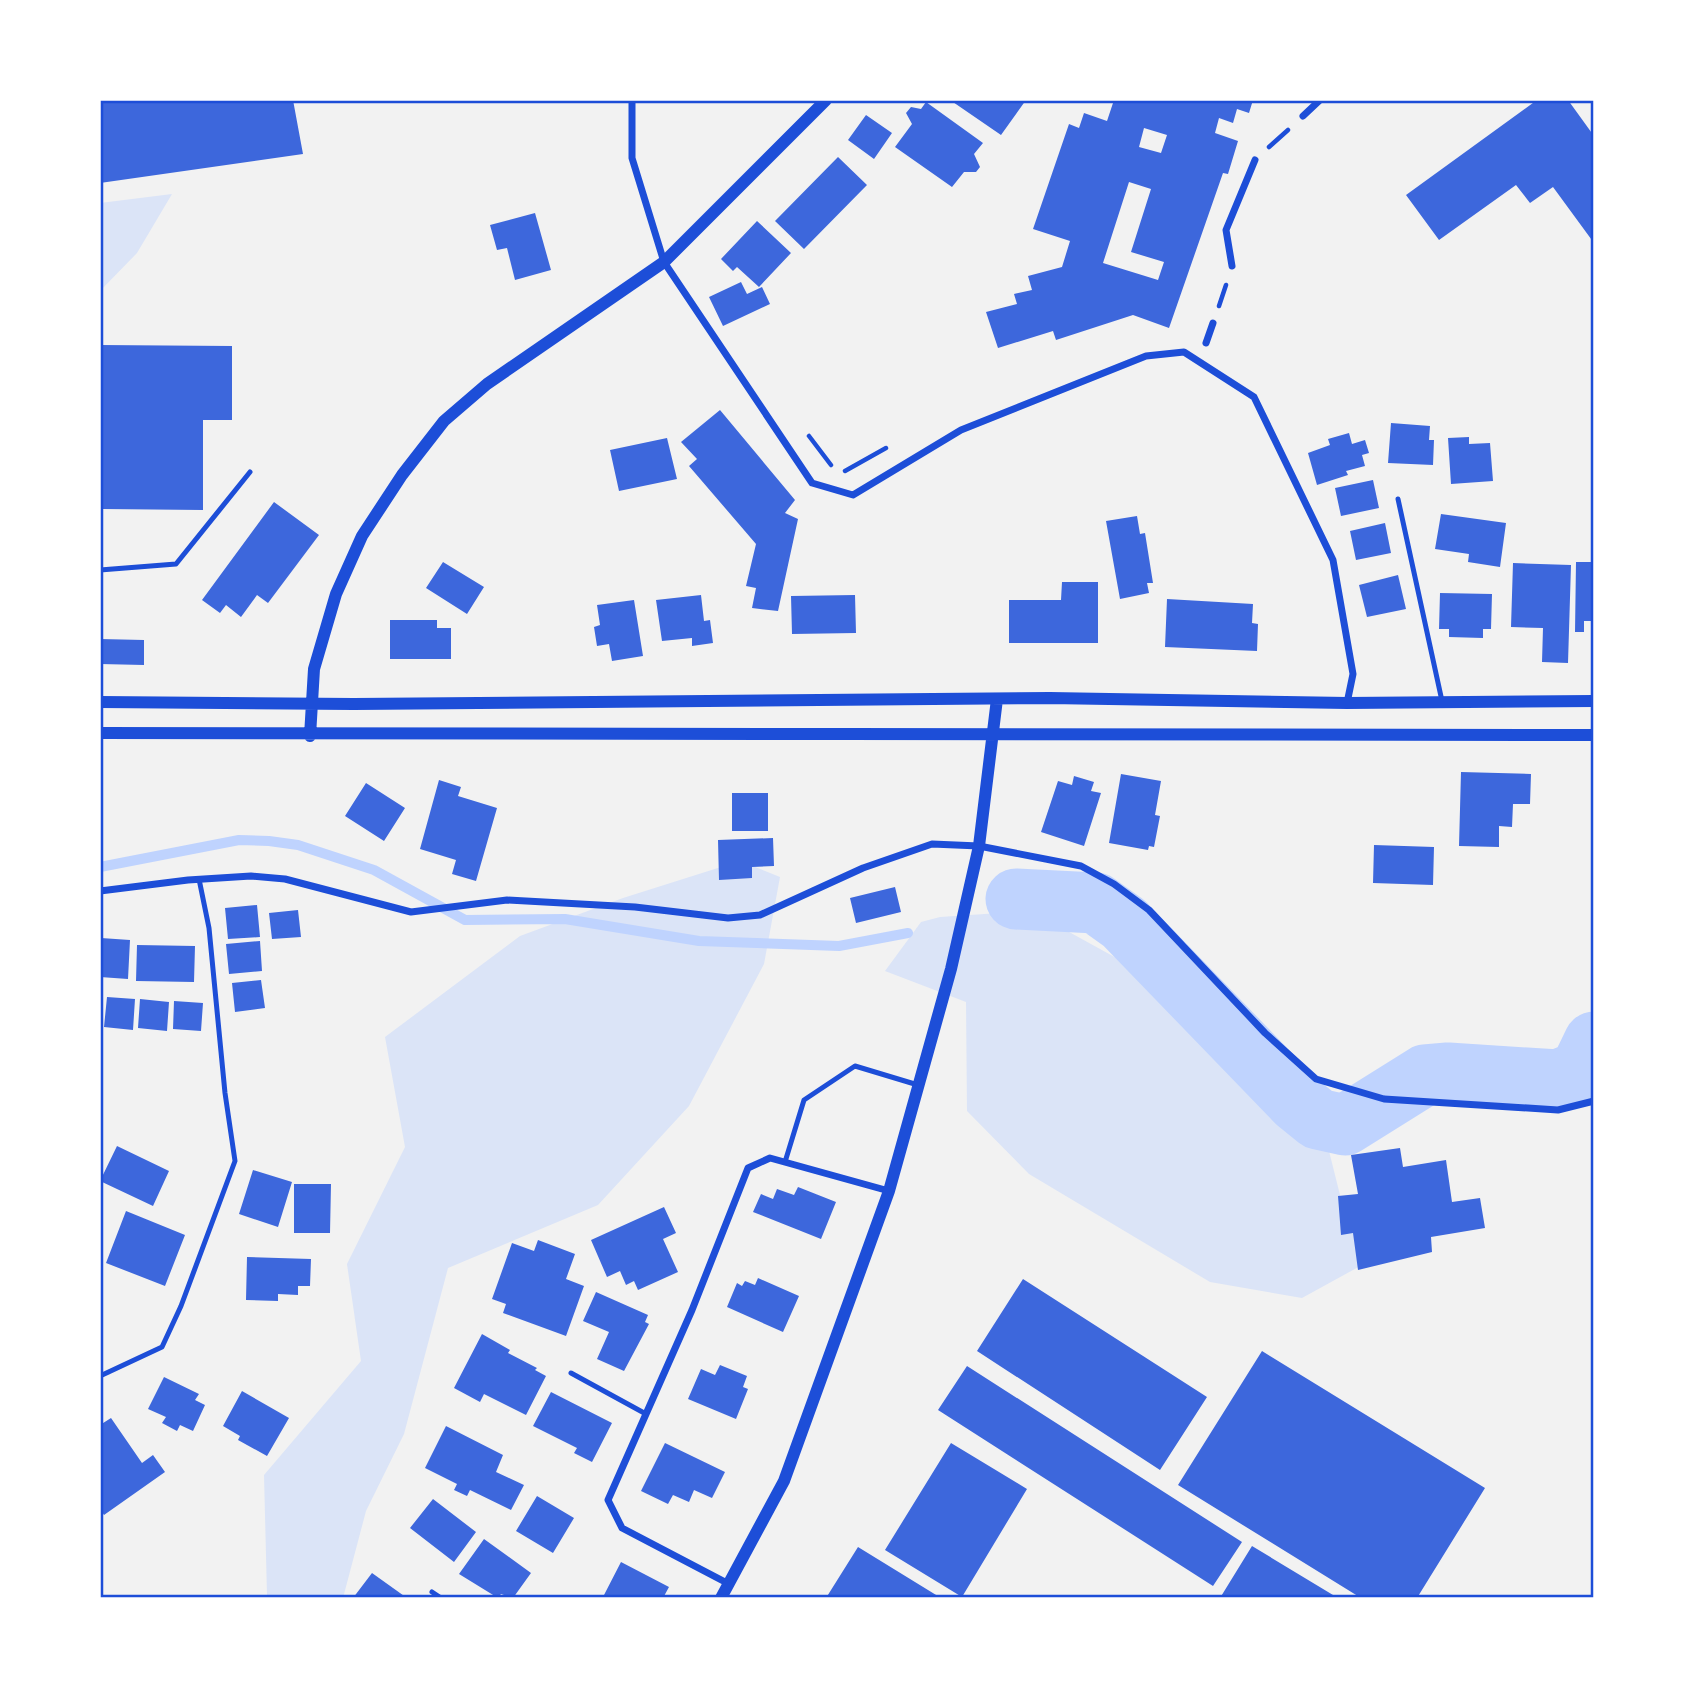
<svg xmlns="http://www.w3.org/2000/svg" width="1694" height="1698" font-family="'Titillium Web',sans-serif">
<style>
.green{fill:#dbe4f7}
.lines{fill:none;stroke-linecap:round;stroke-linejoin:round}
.stream{stroke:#bfd3fe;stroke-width:10}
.river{stroke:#bfd3fe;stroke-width:61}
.building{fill:#3d67dc;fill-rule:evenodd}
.path{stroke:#1d4ed8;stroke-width:4.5}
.service{stroke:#1d4ed8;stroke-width:5}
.minor{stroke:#1d4ed8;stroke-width:7}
.tertiary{stroke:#1d4ed8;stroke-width:12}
.neatline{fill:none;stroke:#1d4ed8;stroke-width:2.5}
</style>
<rect width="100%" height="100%" fill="#f2f2f2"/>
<path class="green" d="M172,194L137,253L100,291V203Z
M740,861L780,877L764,964L689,1106L598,1205L448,1268L404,1434L366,1511L343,1598H262L267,1595L264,1475L361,1361L347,1264L405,1147L385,1037L520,936L623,898Z
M1031,911L1120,960L1240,1008L1318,1107L1341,1199L1373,1259L1302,1298L1210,1282L1029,1174L967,1111L966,1002L885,971L921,922L940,917Z"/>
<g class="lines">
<path class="stream" d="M100,867L239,840L269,841L298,845L374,870L465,920L565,919L699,941L839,946L908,933"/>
<path class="river" d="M1016,899L1096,903L1124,923L1297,1102L1318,1119L1345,1125L1425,1075L1448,1073L1558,1080L1580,1071L1594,1042"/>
</g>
<path class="building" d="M100,100H293L303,154L100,183Z
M950,100H1026L1001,135Z
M1114,100H1253L1249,113L1237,109L1233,123L1219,118L1215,133L1238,141L1228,174L1223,173L1169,328L1133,315L1056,340L1053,331L998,348L986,312L1017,304L1014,294L1032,290L1028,276L1062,267L1070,241L1033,229L1069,124L1079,128L1084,113L1107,121ZM1144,128L1167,135L1161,153L1139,147ZM1129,182L1151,189L1131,252L1164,262L1158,280L1103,263Z
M1537,100H1568L1594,136V243L1553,187L1530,203L1516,185L1439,240L1406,195Z
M926,102L983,143L974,154L980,167L976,172H964L952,187L895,147L912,124L906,113L911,107L921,109Z
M866,115L892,133L874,159L848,140Z
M838,157L867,185L804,249L775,221Z
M535,213L551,270L515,280L507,248L497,250L490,225Z
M757,221L791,253L759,287L737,267L733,271L721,259Z
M741,282L747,294L762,287L770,304L723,326L709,297Z
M100,345L232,346V420H203V510L103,509V533H100Z
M720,410L795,500L785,513L798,519L778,611L752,608L756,588L746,586L756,544L689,466L697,459L681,442Z
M1391,423L1430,426L1429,440H1434L1433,465L1388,463Z
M1349,433L1352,444L1365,440L1369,453L1362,455L1365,466L1346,471L1348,475L1317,485L1308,453L1330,445L1328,439Z
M1469,437V444L1490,443L1493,481L1451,484L1448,438Z
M667,438L677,479L619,491L610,450Z
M1373,480L1379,508L1341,516L1335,488Z
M274,502L319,535L268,603L257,595L241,617L226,605L220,613L202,600Z
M1441,514L1506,523L1500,567L1468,562L1469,554L1435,549Z
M1137,516L1140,534L1145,533L1153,583H1147L1149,593L1120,599L1106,521Z
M1385,523L1391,553L1356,560L1350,531Z
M443,562L484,587L467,614L426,588Z
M1576,562H1594V621H1584V632H1575Z
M1513,563L1571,565L1568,663L1542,662L1543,628L1511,627Z
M1398,575L1406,609L1367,617L1359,585Z
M1062,582H1098V643H1009V600H1061Z
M1440,593L1492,594L1491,629H1483V638L1449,637V629H1439Z
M701,595L704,621L710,620L713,643L692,646V638L662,641L656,600Z
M855,595L856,633L792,634L791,596Z
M1167,599L1253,604L1252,623L1258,624L1257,651L1165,647Z
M634,600L643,656L612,661L609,644L597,646L594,627L600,625L597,605Z
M390,620H437V628H451V659H390Z
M100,639L144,640V665L100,664Z
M1461,772L1531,774L1530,804H1513L1512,827L1499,826V847L1459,846Z
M1121,774L1161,781L1155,815L1160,816L1154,847L1149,846L1148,850L1109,843Z
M1074,776L1094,782L1091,791L1101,793L1084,846L1041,832L1058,781L1072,785Z
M439,780L461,787L458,796L497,808L476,881L452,874L456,860L420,849Z
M366,783L405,808L384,841L345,816Z
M732,793H768V831H732Z
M773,838L774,866L752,867V878L719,880L718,840Z
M1374,845L1434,847L1433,885L1373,883Z
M895,887L901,912L856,923L850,898Z
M257,905L260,937L228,939L225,908Z
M298,910L301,937L272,939L269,913Z
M101,938L130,940L128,979L100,977Z
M260,941L262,971L229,974L226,944Z
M137,945L195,946L194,982L136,981Z
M261,980L265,1008L235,1012L232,983Z
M107,997L135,999L133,1030L104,1027Z
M140,999L169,1002L167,1031L138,1028Z
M174,1001L203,1003L201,1031L173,1029Z
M117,1146L169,1171L153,1206L100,1181Z
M1400,1148L1403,1167L1446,1160L1452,1202L1480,1198L1485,1228L1431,1237L1432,1252L1358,1270L1353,1233L1341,1235L1338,1196L1358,1194L1351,1155Z
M253,1170L292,1182L278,1227L239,1214Z
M294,1184H331L330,1233H294Z
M798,1187L836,1202L821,1239L753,1212L761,1194L773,1199L777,1189L794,1195Z
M664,1207L676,1233L663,1239L678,1272L638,1290L634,1281L626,1285L620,1271L607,1277L591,1240Z
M126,1211L185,1235L165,1286L106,1263Z
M538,1240L575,1254L566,1279L584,1286L566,1336L503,1313L506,1304L492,1299L512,1243L534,1251Z
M247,1257L311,1259L310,1286H298V1295L278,1294V1301L246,1300Z
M758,1278L799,1296L783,1332L727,1307L737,1283L742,1286L745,1281L755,1285Z
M1023,1279L1207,1397L1160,1470L977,1351Z
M596,1292L648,1315L645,1322L649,1324L624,1371L597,1359L609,1332L583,1321Z
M482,1334L510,1350L508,1353L537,1368L535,1370L546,1376L526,1415L484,1394L480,1402L454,1388Z
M1262,1351L1485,1488L1417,1598H1361L1178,1485Z
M720,1365L747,1376L743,1387L748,1389L736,1419L688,1399L701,1369L715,1375Z
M967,1366L1242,1542L1213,1586L938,1410Z
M164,1377L199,1394L195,1400L205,1405L193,1431L180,1425L177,1431L162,1423L166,1417L148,1409Z
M242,1391L289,1418L267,1456L238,1440L240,1436L223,1426Z
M551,1392L612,1423L592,1462L574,1453L577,1448L533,1426Z
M111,1418L142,1463L153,1455L165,1472L104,1515L100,1509V1425Z
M446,1426L503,1455L496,1472L524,1485L511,1510L470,1490L467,1496L454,1490L457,1484L425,1468Z
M665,1443L725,1472L712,1498L694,1490L689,1502L673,1495L668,1504L641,1491Z
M951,1443L1027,1489L962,1597L885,1550Z
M537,1496L574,1518L553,1553L516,1531Z
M433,1499L476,1532L454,1562L410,1528Z
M484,1539L531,1573L513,1598L501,1594L498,1598L459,1574Z
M1252,1546L1338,1598H1220Z
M858,1547L941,1598H826Z
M621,1562L669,1587L663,1598H610L604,1595Z
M372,1573L407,1598H353Z"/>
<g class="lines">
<path class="path" d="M1269,147L1288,130
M1219,306L1226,285
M809,436L831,465
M845,471L886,448"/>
<path class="service" d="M1398,499L1442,701
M100,570L176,564L250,472
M785,1162L804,1100L855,1066L918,1085
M571,1373L646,1414
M100,1376L162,1347L181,1306L235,1161L225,1093L209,928L199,879
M432,1592L441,1598"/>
<path class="minor" d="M632,100V158L664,262L812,483L853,495L961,430L1146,356L1184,352L1254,397L1333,560L1353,674L1347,703
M1303,116L1320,100
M1232,266L1226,230L1255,160
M1206,343L1213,323
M100,891L188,880L251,876L285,879L411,912L507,900L635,907L728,918L760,915L863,868L932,844L979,846L1081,866L1114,884L1149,910L1265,1033L1316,1079L1384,1099L1558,1110L1594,1101
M729,1584L622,1528L608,1500L692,1310L748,1168L770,1158L889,1191"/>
<path class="tertiary" d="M100,702L354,704L1050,698L1347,703L1594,701
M100,733C598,735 1096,733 1594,735
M310,736L314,669L336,594L362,536L402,475L444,421L487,384L664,262L826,100
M721,1598L784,1481L889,1191L951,969L979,846L997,699"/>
</g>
<rect width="1694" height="1698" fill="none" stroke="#ffffff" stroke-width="203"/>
<rect x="102" y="102" width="1490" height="1494" class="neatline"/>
</svg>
